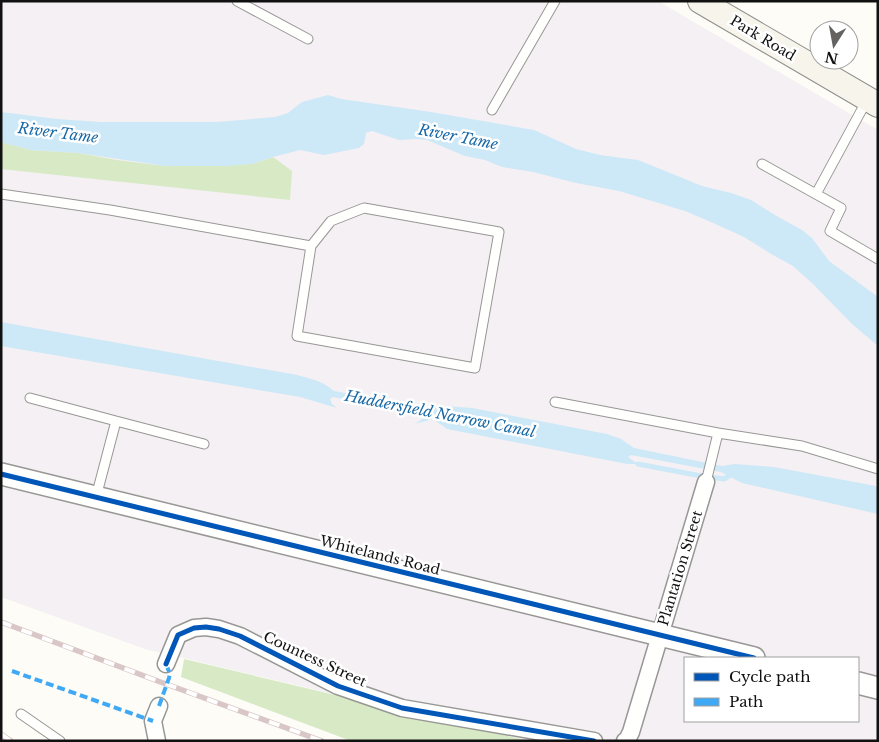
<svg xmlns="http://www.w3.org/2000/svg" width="879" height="742" font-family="'Libre Baskerville',serif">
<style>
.industrial{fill:#f5f0f3;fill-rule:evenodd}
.forest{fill:#d8eac5}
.water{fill:#cde8f7}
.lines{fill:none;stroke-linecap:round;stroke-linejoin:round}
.stream{stroke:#cde8f7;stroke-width:5}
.service-casing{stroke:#979795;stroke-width:11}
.minor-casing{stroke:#979795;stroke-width:19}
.tertiary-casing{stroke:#979795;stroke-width:24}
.secondary-casing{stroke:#8e8d8b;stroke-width:26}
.service{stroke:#fffffe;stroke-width:9}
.minor{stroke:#fffffe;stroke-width:16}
.tertiary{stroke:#fffffe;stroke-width:21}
.secondary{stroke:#f6f4eb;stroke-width:24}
.rail-casing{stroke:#d9c6c7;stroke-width:5.5}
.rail{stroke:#fff;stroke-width:4;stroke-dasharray:11;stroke-linecap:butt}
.quiet{stroke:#3fa9f5;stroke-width:4;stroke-dasharray:8 4;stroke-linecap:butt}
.cycleway-casing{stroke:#fff;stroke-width:8}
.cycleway{stroke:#0057b8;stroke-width:5}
.labels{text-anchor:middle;stroke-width:5;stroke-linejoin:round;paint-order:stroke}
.street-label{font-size:14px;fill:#111;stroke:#fff}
.water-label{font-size:15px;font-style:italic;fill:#1768a6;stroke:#fff}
</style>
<rect width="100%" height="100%" fill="#fdfcf7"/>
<path class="industrial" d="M1,1H658L878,130V741H529L145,649L1,597ZM685,658H858V721H685Z"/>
<path class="forest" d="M1,142L31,150L79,153L117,160L165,166L252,164L273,157L292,171L290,200L1,169Z
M184,659L529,741H351L181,677Z"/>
<path class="water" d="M328,95L341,99L431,112L534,130L576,149L600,155L638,160L702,186L731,193L751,200L775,215L802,230L812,238L829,261L878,297V346L852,324L813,284L793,266L771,254L744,237L711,222L685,211L619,191L576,183L533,172L502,167L485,160L465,156L427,140L415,139L399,140L372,131L366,133L364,144L359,148L324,155L300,150L273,157L252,164L225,166H165L79,153L31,150L1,142V112L57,119L101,122H217L275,117L288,113L302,102Z
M1,322L297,375C312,379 322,381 334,391L418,407L444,406L472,408L607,434L621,439L634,448L722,466L735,464L774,467L876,486L878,487V514L742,483L721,472L631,455L628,457L638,464H627L447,429L433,419L415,424L425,417L419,413L333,397L330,399L332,404L337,408L300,397L1,346Z"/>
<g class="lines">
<path class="stream" d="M638,464L696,475L724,479L729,476"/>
<g class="service-casing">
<path id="service" d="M237,1L308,39
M492,110L555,1
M762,164L841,208L830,231L878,259
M1,194L110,210L311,246
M816,194L867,100
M364,208L499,232L475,368L297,336L311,246L331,221Z
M30,398L116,421L96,497
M555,402L718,433
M116,421L204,444
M706,482L718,433L802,446L878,469
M21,714L60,741"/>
</g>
<g class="minor-casing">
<path id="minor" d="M166,664L178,635L194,628L206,627L219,629L240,636L338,686L402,708L594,741
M157,741L153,721L159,706
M625,741L627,740L631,732L706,482"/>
</g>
<g class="tertiary-casing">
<path id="tertiary" d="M1,474L754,658
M858,683L878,688"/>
</g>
<g class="secondary-casing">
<path id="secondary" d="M700,1L878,105"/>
</g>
<use href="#service" class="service"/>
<use href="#minor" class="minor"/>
<use href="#tertiary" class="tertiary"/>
<use href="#secondary" class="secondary"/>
<g class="rail-casing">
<path id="rail" d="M1,622L155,680L322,741
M1,734L11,741"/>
</g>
<use href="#rail" class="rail"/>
<path class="quiet" d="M12,671L153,721
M159,706L169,678L170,674L166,664"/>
<g class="cycleway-casing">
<path id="cycleway" d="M1,474L754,658
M166,664L178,635L194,628L206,627L219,629L240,636L338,686L402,708L594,741"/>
</g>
<use href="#cycleway" class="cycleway"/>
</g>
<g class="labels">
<g class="street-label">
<text transform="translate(763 38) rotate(31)" y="5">Park Road</text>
<text transform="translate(380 555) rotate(14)" y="5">Whitelands Road</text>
<text transform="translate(680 568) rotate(-73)" y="5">Plantation Street</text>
<text transform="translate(315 659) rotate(25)" y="5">Countess Street</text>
</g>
<g class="water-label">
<text transform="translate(58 133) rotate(7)" y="5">River Tame</text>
<text transform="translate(458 137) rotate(11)" y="5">River Tame</text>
<text transform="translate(440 414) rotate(11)" y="5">Huddersfield Narrow Canal</text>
</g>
</g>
<rect width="879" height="742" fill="none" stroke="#111111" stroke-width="5"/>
<rect x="684" y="657" width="175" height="65" fill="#ffffff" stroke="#a0a0a0"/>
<rect x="694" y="673" width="25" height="8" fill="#0057b8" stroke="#a0a0a0"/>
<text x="729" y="682" font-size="15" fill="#111111">Cycle path</text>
<rect x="694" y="698" width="25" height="8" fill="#3fa9f5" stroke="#a0a0a0"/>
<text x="729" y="707" font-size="15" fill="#111111">Path</text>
<g transform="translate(834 45) rotate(191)"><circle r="24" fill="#ffffff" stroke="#a0a0a0"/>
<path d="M0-4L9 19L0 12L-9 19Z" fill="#646362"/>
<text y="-8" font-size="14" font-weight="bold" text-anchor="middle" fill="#111111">N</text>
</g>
</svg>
